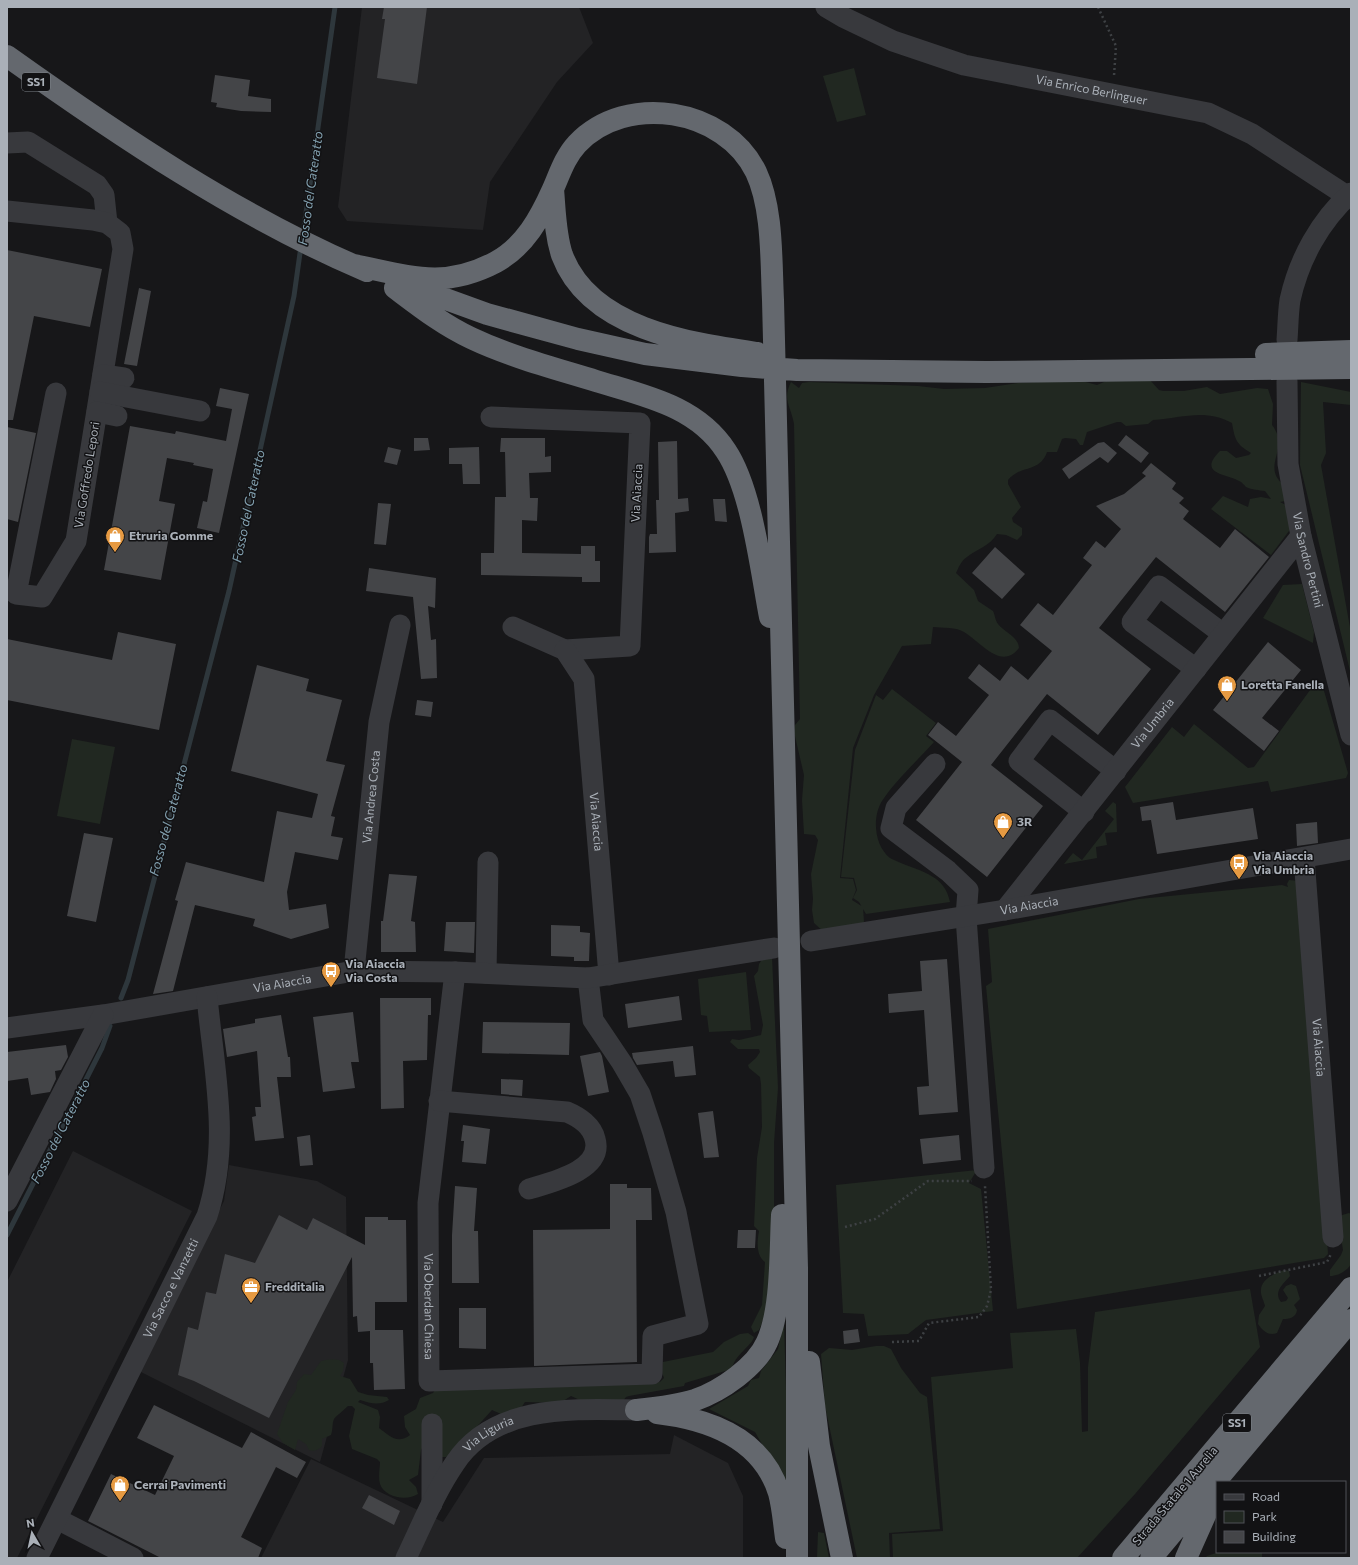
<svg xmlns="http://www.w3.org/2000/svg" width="1358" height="1565" font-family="Commissioner,sans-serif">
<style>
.built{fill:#232325}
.green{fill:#212821}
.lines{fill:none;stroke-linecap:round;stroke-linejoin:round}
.stream{stroke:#2e373c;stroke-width:5}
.building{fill:#444548}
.path{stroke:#3e4144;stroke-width:2.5;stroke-dasharray:2 3;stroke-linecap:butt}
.minor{stroke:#38393d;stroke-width:21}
.highway{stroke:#64686e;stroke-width:22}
.labels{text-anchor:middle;stroke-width:3;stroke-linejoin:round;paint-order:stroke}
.shield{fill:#121214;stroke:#7c8187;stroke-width:1}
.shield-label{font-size:11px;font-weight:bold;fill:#aab0b8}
.street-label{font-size:12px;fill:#aab0b8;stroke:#121214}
.poi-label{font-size:12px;font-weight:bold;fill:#aab0b8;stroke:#121214;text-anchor:start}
.water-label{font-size:13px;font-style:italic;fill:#83a1b0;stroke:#121214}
</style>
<rect width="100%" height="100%" fill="#171719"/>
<path class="built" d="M362,7H579L593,43L557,82L490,182L483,230L347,221L338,207Z
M73,1151L192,1211L17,1558H7V1282Z
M229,1165L317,1181L346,1197L348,1360L320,1462L139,1371L224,1201Z
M674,1435L728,1463L743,1496V1558H261L311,1459L443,1522L484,1458L670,1454Z"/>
<path class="green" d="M854,68L866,115L837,122L823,76Z
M1111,379H1149L1159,390L1163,391H1184L1207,387L1220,394L1257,388L1268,389L1273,404L1272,425C1291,449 1260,466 1284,485L1285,501L1280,502L1286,505L1292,527L1271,555L1211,509L1223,496L1248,507L1250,499L1261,497L1271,499L1265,491C1259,490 1252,490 1246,487C1244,485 1242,482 1239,481C1226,474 1197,474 1220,451H1227L1236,458L1249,455L1251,453C1236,444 1235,440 1232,423C1205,408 1182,418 1153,420L1148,424L1126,426L1121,422H1117L1087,432L1083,445H1080L1076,439L1065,438L1062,439L1057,452H1047C1040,473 1019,465 1008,480V484L1021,507L1012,518L1013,522L1022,528V535L1017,540L1006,535L997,534C989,547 978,548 967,557C961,561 959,567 956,573L974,590L978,601L993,611C995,615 995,620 998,624C1004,632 1018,636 1019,648C1001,671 981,642 964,632C957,627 942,628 933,627L931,644L902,646L874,695L853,748L840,878L853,879L856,890L852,900L863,907L864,922L853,930L825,933L814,923L812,910L813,899L811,874L818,840L815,835L804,834L802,800L804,775L794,732L795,725L800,719L794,424C791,406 782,400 791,382L799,388L802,383L809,382L918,386L944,389L985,388L1018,383L1078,380L1097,385Z
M1301,382L1351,392V405L1323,402L1326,453L1321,465L1351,633V675L1300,465Z
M1302,584L1314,632L1313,643L1263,618L1283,585Z
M1322,684L1348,773L1346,778L1271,792L1268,781L1133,803L1125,787L1172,727L1184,737L1194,724L1248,768L1254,767L1313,686Z
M892,689L936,723L926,736L934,742C918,760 895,781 882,801C872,817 874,845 890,858C893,860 897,861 901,863C923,872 945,876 950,902L866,914L859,902L853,898L857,890L854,878L841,877L855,750L876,695L883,700Z
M72,739L115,747L100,824L57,816Z
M1113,802L1116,804L1117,832L1105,833L1107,845L1096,847L1097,858L1064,864L1073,853L1082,860L1114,819L1105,811Z
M1289,880L1299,881L1303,892L1328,1254L1324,1258L1017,1309L986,986L992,982L988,929L1139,899L1282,885L1288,887L1287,884Z
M772,957L778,1088L774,1143V1232L766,1313L759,1330L754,1333L751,1327L762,1305L765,1262C756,1256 757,1241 759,1231L754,1226L757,1158L762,1127L761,1084L760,1077L749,1068L748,1065L756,1058L760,1052L759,1049H738L730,1042L732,1039L739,1040L761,1035L763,1025L754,976L758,971L759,964L763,958Z
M746,972L751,1030L709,1032L707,1016L701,1015L698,979Z
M977,1170L969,1183L981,1189L993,1311L926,1320L908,1334L868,1336L864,1314L843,1313L836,1185Z
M1349,1213L1351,1214V1264C1347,1271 1338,1276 1330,1276V1270L1341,1255L1343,1250L1342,1244L1338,1236L1339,1216Z
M1285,1270L1289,1271L1290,1276C1283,1284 1273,1292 1281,1302L1286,1301L1288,1298L1283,1290L1286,1286L1291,1284L1296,1286L1300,1299L1294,1305L1297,1310C1296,1318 1289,1319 1283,1319L1277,1333C1268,1336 1263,1331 1258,1324L1259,1315L1265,1306C1264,1301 1260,1294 1261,1290C1261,1279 1277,1272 1285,1270Z
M1250,1289L1260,1347L1135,1494L1077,1558H893L892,1534L943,1531L931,1377L1013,1368L1010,1333L1076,1329L1080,1363L1082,1432L1088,1431V1367L1095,1312Z
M784,1320L789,1497L783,1481L755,1432L709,1409L748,1386L751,1380L759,1378L761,1371L778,1349Z
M748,1333L754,1337C751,1347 735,1354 732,1369L685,1383L684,1386L629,1396L626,1397L622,1402H584L571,1396L560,1403L525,1402L519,1411L501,1414L492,1410L453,1453L446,1457H438L425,1443L421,1450L418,1475L409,1480L416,1487L418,1494C407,1501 385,1498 380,1484C378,1477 380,1468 380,1462L377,1459L352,1449L349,1436L355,1409L352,1406H348C345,1409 335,1417 334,1419C332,1423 333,1430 331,1435L322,1439V1446C319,1450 313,1452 309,1450L306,1444L298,1439L295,1450L283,1443L277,1434L288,1402L296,1390L297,1382L304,1374L311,1375L321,1361C328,1360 337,1357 344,1363L343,1371L340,1376L350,1379L358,1392L368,1395L387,1397L389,1400C379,1406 370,1403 360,1400L358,1402L378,1410L380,1417L379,1428C389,1435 397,1445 410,1435L405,1427L404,1416L416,1409L420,1398L433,1393L435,1390L660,1382L664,1378L662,1372L663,1362L713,1352L724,1342L740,1334Z
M876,1346H884L891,1349L901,1368L920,1393L927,1397L940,1529L889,1533L890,1558H857L825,1406L821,1354L829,1348L852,1350Z
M818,1532L824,1533L829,1558H817Z
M1219,1552H1262V1558H1205L1207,1556Z"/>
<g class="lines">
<path class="stream" d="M303,234L335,7
M121,998L128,980L229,591L294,296L301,246
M7,1235L102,1048L110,1026"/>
</g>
<path class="building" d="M384,7H427L417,84L377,78L385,19H382Z
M215,75L250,80L248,96L271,99V112L241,111L216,107L217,103L211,102Z
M7,250L102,269L90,327L34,316L13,420H7Z
M139,288L151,291L137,366L124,364Z
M220,388L249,394L219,533L197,528L203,501L207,502L213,469L193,465L194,463L167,458L159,501L175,504L161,580L104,570L130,426L175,434L176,431L226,441L232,409L216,406Z
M7,427L36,433L18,522L7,519Z
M1126,435L1149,453L1141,463L1118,445Z
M414,438H428L430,450L414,451Z
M501,438H545V457L551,456V472L529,473L530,498H538L537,521L522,520V553L581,554V546H595V561H600V582H582V577L481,575V553H494L495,497H506L505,452H500Z
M677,441L678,499L688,498L689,511L675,513L676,552L649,553V537L650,534H657L656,500H659L658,442Z
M1104,442L1117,453L1108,463L1100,457L1069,479L1062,469L1098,443Z
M388,447L401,450L397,465L384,462Z
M479,447L480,484H463L462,464H449V448Z
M1151,463L1176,483L1172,489L1184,498L1179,503L1189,511L1183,519L1220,548L1235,529L1269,557L1225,612L1156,557L1099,628L1151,669L1098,735L1047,694L991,765L1043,806L987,877L916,820L962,762L928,735L938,722L956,736L989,695L968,678L979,664L1000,681L1011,666L1028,680L1052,651L1020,625L1038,603L1053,615L1092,565L1083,558L1096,541L1105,548L1121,529L1096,506L1124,494L1146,476L1142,473Z
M713,499H725L727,522L715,521Z
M378,503L391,504L386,545L374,544Z
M995,547L1025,574L1002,599L972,573Z
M369,568L436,578L435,608L428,606L431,640L436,639L437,678L421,679L413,597L366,591Z
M118,632L176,644L159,730L7,700V639L112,660Z
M1268,642L1301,670L1262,718L1279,731L1264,751L1213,710Z
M257,665L309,679L306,691L342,700L326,761L345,765L331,816L335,817L331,836L343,838L338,860L295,852L287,892L289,910L326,904L329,928L291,939L253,926L255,919L195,905L173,991L153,994L178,901L175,900L186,862L264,882L277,811L312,818L318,794L231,771Z
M417,700L433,702L431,717L415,715Z
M1173,802L1176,820L1253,808L1258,839L1157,854L1151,820L1142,821L1140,807Z
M1317,822L1318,843L1297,846L1296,824Z
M84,833L113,838L96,922L67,916Z
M389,874L417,876L411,921L415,922L416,952H381V921H383Z
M446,922H475L474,953L444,951Z
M551,925L580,926V932L590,933L589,961H574V957L551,956Z
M947,959L958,1112L919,1115L917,1087L929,1086L924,1010L889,1013L888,994L922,991L920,961Z
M679,996L682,1020L628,1028L625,1004Z
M380,998H431V1015H428L427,1060L403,1061L404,1108L381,1109Z
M353,1012L359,1062H351L355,1088L323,1092L313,1017Z
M281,1015L288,1057H290L291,1077H277L284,1138L255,1141L252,1117L256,1116L255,1107H261L257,1051L227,1057L223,1029L255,1023V1019Z
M483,1022L570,1023L569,1055L482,1053Z
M66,1045L68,1057L61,1070L55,1071L56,1079L50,1092L31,1095L28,1078L7,1081V1052Z
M693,1046L696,1075L675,1077L673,1061L637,1065L633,1058L632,1053Z
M600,1052L602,1056L609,1092L588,1096L580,1056Z
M501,1079L523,1080L522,1096L501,1094Z
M713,1111L719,1157L704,1158L698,1113Z
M463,1125L490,1129L486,1164L462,1162L464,1141H461Z
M310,1135L313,1165L300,1166L297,1137Z
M959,1135L961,1160L923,1164L920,1139Z
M610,1184H627V1188H651L652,1220H636L637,1362L534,1366L533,1230L610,1229Z
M455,1186L477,1188L474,1231H478L479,1283H452V1235Z
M279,1215L307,1230L313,1218L365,1245V1217H388V1220H406L407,1302H375V1330H403L405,1389L374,1390L373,1363H370V1331L358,1332L357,1316L353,1317L352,1257L269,1418L194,1381L178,1375L188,1327L198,1330L206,1292L216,1294L225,1254L255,1263Z
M738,1230H756L755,1248H737Z
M459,1308H486V1349L459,1348Z
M858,1329L860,1342L844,1344L843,1331Z
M154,1405L242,1448L251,1432L306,1462L297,1478L276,1467L241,1537L262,1548L258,1558H161L88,1521L111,1474L155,1495L174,1456L137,1438Z
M369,1495L400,1511L394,1525L362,1508Z"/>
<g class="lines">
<path class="path" d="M1098,7L1116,46L1114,76
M845,1227L875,1219L928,1181H972
M1259,1276L1327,1262L1331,1254
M892,1342L919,1341L929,1323L979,1317L987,1306L991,1290L985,1186"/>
<g class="minor">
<path id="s1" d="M826,7L843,17L893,41L964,65L1208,113L1252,134L1347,196"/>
<path d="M7,143L28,142L97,185L104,195L107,223"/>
<path d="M7,211L93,220L107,223L120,233L123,249L76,541L42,597L16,594L56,393"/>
<path d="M1287,340C1288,327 1288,313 1290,300C1299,259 1320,221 1351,193"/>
<path d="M103,375L124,378"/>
<path id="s2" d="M1287,381L1288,464L1301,536L1351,735"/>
<path d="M100,392L200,411"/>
<path d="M97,412L117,416"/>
<path d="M491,417L640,423L630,646L565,650L513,627"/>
<path id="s3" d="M565,650L584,679L609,975"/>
<path d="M1196,669L1132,622L1159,586L1223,634"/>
<path d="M935,764L896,808L891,828L948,871L968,890L966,917L984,1168"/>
<path d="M1084,812L1019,761L1050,720L1116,771"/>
<path id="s4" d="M1304,858L1333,1237"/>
<path id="s5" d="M1005,910L1301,536"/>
<path id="s6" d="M811,941L1005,910L1351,849"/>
<path id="s7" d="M354,971L379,722L400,625"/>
<path id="s8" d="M455,972L428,1203L429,1381L652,1374L653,1336L698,1324L676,1212L653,1133L640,1094L622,1063L593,1020L588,978"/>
<path d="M486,973L488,862"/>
<path id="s9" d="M7,1028L103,1015L354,971L455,972L588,978L774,948"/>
<path d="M439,1101L567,1112C579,1117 592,1126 595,1139C604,1170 552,1182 529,1189"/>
<path d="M7,1201L103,1015"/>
<path d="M432,1504V1424"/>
<path d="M57,1519L133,1558"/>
<path id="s10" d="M37,1558L207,1216C231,1143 214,1071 207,997"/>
<path id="s11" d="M406,1558C421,1527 435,1492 455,1463C494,1404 573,1409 636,1410"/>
</g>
<path class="highway" d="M7,56C118,135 241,218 367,271
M553,189C555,211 555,234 562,255C590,329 689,343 757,353
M354,265C409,276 443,290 496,262C525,246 540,218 553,189C560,173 565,157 577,144C626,92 725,108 756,172C773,208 771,261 773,300L797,1268V1558
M407,285L487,314L578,339L645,354L742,366L797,370L986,372L1351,368
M395,288C419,306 443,325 471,338C511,357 554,368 596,381C645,396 697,406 726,451C752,490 761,570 770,617
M1266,354L1351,351
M809,1362L819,1446L842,1558
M636,1410C655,1408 676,1406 695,1400C721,1391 756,1367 767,1342C782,1309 780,1252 782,1215
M657,1413C709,1419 762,1438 779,1493C783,1508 784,1524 786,1538
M1123,1558L1351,1288
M1151,1558L1351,1320
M1186,1558L1215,1493"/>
</g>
<defs>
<g id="shop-pin" transform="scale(1)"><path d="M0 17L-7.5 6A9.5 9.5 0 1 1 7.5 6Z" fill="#e69a42" stroke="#121214"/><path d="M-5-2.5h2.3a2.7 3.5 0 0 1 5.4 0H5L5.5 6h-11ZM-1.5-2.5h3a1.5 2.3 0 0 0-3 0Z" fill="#fff"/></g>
<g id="bus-pin" transform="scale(1)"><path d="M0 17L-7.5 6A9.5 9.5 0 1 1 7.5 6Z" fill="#e69a42" stroke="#121214"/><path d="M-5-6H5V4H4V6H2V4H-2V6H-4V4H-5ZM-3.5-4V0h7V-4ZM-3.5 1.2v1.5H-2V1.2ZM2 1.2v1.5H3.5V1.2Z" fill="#fff"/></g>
<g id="office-pin" transform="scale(1)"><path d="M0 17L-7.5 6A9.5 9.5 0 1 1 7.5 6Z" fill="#e69a42" stroke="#121214"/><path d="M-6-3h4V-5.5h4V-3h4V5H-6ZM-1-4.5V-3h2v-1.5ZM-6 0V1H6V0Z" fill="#fff"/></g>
</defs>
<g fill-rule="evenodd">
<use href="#shop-pin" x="115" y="536"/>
<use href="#shop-pin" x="1227" y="685"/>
<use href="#shop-pin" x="1003" y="822"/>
<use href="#bus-pin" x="1239" y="863"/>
<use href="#bus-pin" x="331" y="971"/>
<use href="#office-pin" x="251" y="1287"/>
<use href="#shop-pin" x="120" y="1485"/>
</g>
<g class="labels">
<g class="shield">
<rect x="22" y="73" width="28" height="18" rx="3"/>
<rect x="1223" y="1414" width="28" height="18" rx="3"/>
</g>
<g class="shield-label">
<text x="36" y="86">SS1</text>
<text x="1237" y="1427">SS1</text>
</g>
<g class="street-label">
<text dy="4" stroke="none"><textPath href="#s1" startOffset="280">Via Enrico Berlinguer</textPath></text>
<text transform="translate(87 475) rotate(-81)" y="4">Via Goffredo Lepori</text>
<text transform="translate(637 493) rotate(-87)" y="4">Via Aiaccia</text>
<text dy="4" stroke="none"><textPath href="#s2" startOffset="181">Via Sandro Pertini</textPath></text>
<text dy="4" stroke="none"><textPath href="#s5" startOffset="238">Via Umbria</textPath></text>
<text dy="4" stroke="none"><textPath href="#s7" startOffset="175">Via Andrea Costa</textPath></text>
<text dy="4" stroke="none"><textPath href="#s3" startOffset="178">Via Aiaccia</textPath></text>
<text dy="4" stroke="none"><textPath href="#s6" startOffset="221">Via Aiaccia</textPath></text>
<text dy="4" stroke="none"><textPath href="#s9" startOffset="279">Via Aiaccia</textPath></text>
<text dy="4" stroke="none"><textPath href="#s4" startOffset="190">Via Aiaccia</textPath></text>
<text dy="4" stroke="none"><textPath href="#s10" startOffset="301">Via Sacco e Vanzetti</textPath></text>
<text dy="4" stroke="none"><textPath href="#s8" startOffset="336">Via Oberdan Chiesa</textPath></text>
<text dy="4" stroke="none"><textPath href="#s11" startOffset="152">Via Liguria</textPath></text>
<text transform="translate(1175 1496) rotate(-50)" y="4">Strada Statale 1 Aurelia</text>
</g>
<g class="poi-label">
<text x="129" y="540">Etruria Gomme</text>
<text x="1241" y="689">Loretta Fanella</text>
<text x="1017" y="826">3R</text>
<text x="1253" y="860">Via Aiaccia<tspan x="1253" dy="14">Via Umbria</tspan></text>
<text x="345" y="968">Via Aiaccia<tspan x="345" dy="14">Via Costa</tspan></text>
<text x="265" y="1291">Fredditalia</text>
<text x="134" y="1489">Cerrai Pavimenti</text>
</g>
<g class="water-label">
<text transform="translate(310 188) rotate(-82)" y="5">Fosso del Cateratto</text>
<text transform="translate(248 506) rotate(-78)" y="5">Fosso del Cateratto</text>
<text transform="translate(168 820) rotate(-75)" y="5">Fosso del Cateratto</text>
<text transform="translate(60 1131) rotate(-63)" y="5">Fosso del Cateratto</text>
</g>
</g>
<rect width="1358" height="1565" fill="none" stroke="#aab0b8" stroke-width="16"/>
<rect x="1216" y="1481" width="130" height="72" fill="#121214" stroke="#4f5156"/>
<rect x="1224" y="1494" width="20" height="6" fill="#38393d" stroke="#4f5156"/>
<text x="1252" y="1501" font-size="12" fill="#aab0b8">Road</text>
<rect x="1224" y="1511" width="20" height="12" fill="#212821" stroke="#4f5156"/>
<text x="1252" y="1521" font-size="12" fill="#aab0b8">Park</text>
<rect x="1224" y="1531" width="20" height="12" fill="#444548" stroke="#4f5156"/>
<text x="1252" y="1541" font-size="12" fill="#aab0b8">Building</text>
<g transform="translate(32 1533) rotate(351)" stroke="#121214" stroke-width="3" paint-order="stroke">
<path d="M0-3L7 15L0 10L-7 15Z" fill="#aab0b8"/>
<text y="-6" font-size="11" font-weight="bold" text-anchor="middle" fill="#aab0b8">N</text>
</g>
</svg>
